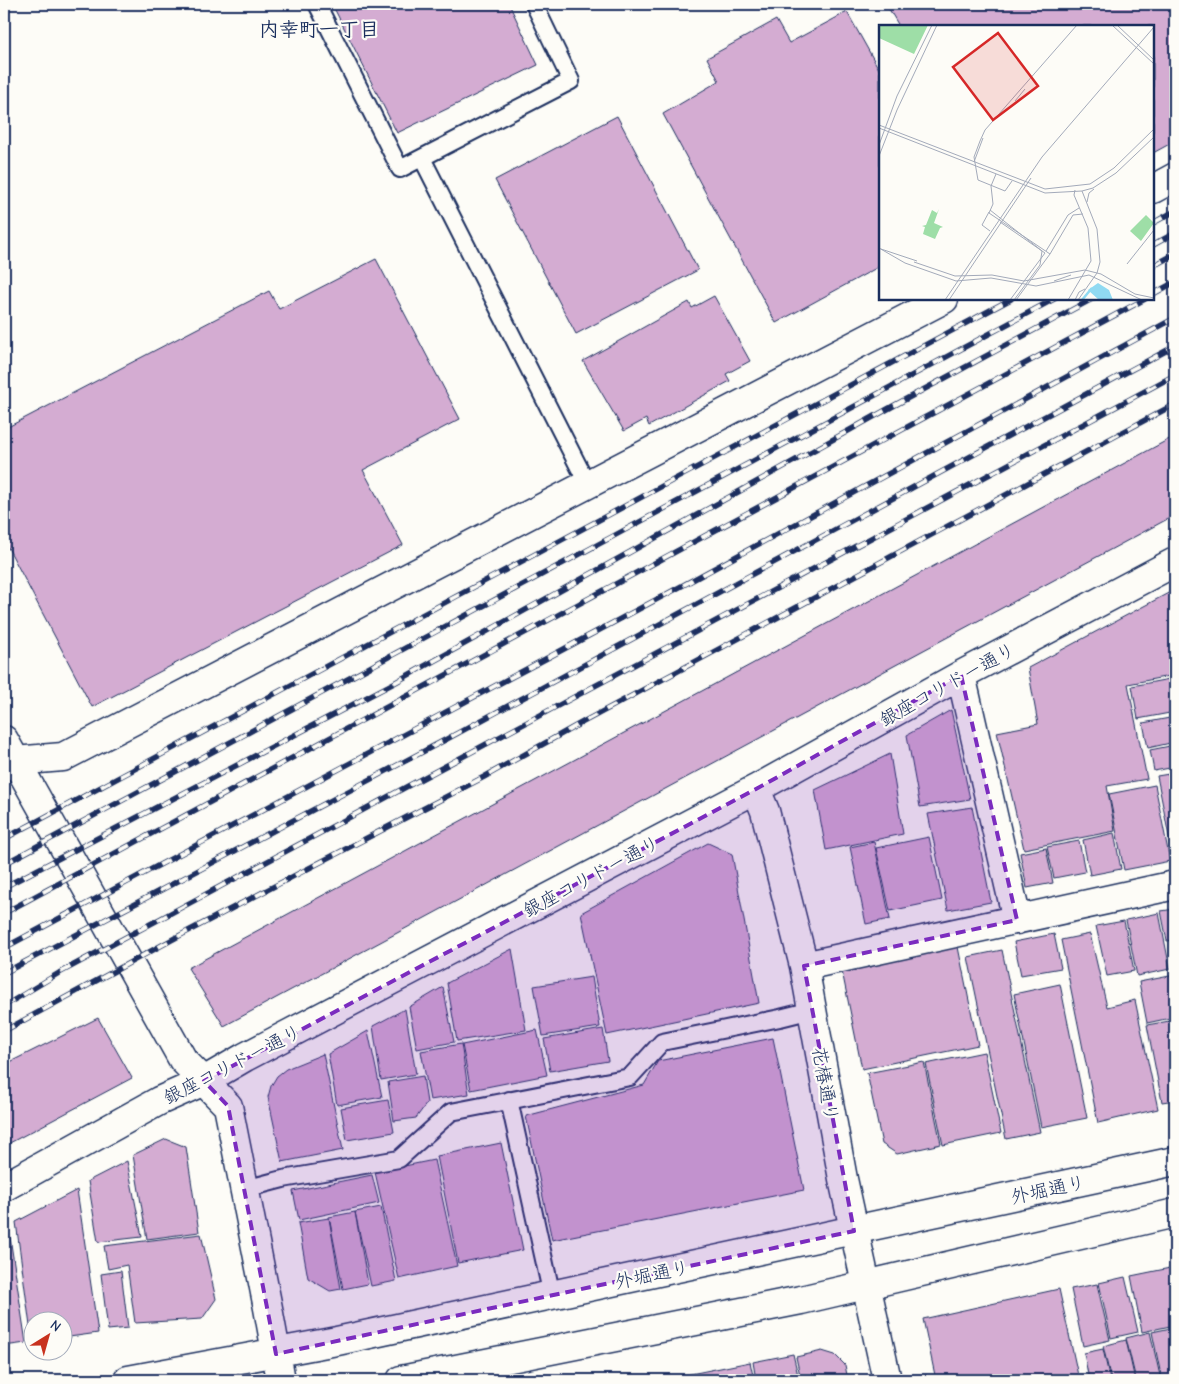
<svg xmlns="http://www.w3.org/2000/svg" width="1179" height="1384" font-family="'Comic Neue','Klee One',sans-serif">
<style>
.building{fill:#d4acd2;stroke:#1b2f5e}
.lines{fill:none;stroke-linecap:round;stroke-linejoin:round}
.lane-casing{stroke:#1b2f5e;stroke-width:20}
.street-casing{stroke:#1b2f5e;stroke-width:31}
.secondary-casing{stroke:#1b2f5e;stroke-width:31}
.lane{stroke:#fdfcf7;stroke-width:16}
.street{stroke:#fdfcf7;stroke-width:28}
.secondary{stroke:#fdfcf7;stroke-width:28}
.rail-casing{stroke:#1b2f5e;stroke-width:5.5}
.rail{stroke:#fdfcf7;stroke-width:4;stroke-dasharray:11;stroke-linecap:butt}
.marked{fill:#7b2cbf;fill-opacity:0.2;stroke:#7b2cbf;stroke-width:4;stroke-dasharray:10 6;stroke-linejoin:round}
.labels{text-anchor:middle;stroke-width:4.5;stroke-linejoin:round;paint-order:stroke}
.street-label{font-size:19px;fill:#1b2f5e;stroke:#fdfcf7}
.neighbourhood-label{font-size:20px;font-weight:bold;fill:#1b2f5e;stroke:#fdfcf7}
.inset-river{fill:none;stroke:#90daf2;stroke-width:2.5}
.inset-road{fill:none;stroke:#a3aaba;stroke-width:1}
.view{fill:#d62828;fill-opacity:0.15;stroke:#d62828;stroke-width:2.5}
.inset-edge{fill:none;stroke:#1b2f5e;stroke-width:2.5}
</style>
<rect width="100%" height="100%" fill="#fdfcf7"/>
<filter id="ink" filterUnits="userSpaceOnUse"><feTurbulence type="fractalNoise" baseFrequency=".02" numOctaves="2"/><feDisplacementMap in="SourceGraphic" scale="10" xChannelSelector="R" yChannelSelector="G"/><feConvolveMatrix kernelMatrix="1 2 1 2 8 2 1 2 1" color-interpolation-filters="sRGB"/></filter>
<g filter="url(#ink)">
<path class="building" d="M332,4H509L538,65L397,133Z
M886,4H1175V141L1153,153V26H899Z
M847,12L880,71V266L776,323L663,114L719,81L707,58L776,20L789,43Z
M617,116L698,270L576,334L495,180Z
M376,259L460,419L363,470L403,545L92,707L4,540V429L269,291L279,309Z
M714,296L750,361L726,374L730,381L649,426L646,419L624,431L583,361L689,302L692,308Z
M1175,436V515L224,1026L188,968Z
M1174,590L1175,598V675L1128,684L1147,779L1107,786L1115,831L1024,849L997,732L1038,724L1028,668Z
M1175,678V712L1138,719L1132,686Z
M951,710L970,799L920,807L907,735Z
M1175,717V742L1148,748L1143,723Z
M1175,745V767L1154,771L1150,750Z
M890,754L903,834L826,850L815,790Z
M1175,773V862H1174L1157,776Z
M1155,785L1170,861L1124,870L1109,794Z
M972,807L991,902L948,910L928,814Z
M1114,833L1121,869L1090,875L1083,840Z
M929,837L942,900L890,911L876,848Z
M1079,841L1085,872L1054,878L1047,847Z
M874,842L890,919L866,924L850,847Z
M708,843L732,854L759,1003L607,1035L581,913Z
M1046,848L1053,883L1027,888L1020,853Z
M1175,909V940L1167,941L1161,911Z
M1159,913L1170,969L1137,976L1126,920Z
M1124,921L1134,971L1107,976L1096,926Z
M1054,934L1061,968L1021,975L1014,942Z
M1090,934L1107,1007L1135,1000L1158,1109L1098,1123L1061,940Z
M958,947L978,1045L862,1069L842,971Z
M512,949L526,1030L457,1041L447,983Z
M1002,950L1040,1132L1006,1139L968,957Z
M1175,975V1017L1147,1023L1139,982Z
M592,977L600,1027L543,1036L534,986Z
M1060,984L1087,1118L1041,1127L1014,994Z
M443,987L454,1042L417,1049L409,1007Z
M405,1009L416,1074L381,1080L373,1026Z
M98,1018L132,1078L4,1146V1065Z
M1175,1020V1100L1162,1102L1147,1025Z
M603,1029L608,1061L550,1071L544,1039Z
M537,1030L547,1075L471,1090L462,1045Z
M368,1031L382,1097L337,1105L328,1054Z
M773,1038L804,1190L552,1240L526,1116L644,1085L658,1061Z
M461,1044L469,1094L430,1100L421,1051Z
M984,1052L1001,1133L943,1145L926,1064Z
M323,1054L343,1150L282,1162L268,1097L271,1086L277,1076L286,1069Z
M924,1062L941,1144L897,1154L882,1144L867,1073Z
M423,1076L427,1103L416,1118L394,1121L388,1082Z
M388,1100L394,1132L347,1140L341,1108Z
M166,1139L186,1147L199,1232L147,1239L133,1155Z
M501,1143L523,1250L458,1263L437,1156Z
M434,1160L457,1266L399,1279L375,1172Z
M127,1161L142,1237L98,1242L88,1181Z
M372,1175L379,1203L299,1220L293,1191Z
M77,1190L98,1333L62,1338V1322H32V1341L16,1222Z
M381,1207L396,1281L371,1286L355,1212Z
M355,1212L368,1284L343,1289L329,1217Z
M329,1218L341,1289L330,1291L308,1278L298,1223Z
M8,1224L26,1343L4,1346V1226Z
M201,1234L216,1299L202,1319L135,1323L127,1265L108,1269L104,1246Z
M1175,1267V1325L1142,1332L1131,1276Z
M121,1271L128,1328L108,1330L101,1274Z
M1125,1277L1138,1332L1111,1338L1099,1283Z
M1097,1284L1110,1340L1083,1346L1071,1289Z
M1059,1289L1079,1380H936L923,1319Z
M1171,1328L1175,1347V1380H1162L1152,1332Z
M1150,1332L1161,1380H1136L1126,1338Z
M1126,1340L1135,1380H1111L1103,1346Z
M1103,1349L1110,1380H1089L1084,1353Z
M822,1351L835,1355L845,1365L848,1380H801L796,1357Z
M793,1354L799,1380H756L753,1362Z
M750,1362L754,1380H667L666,1379Z"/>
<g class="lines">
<g class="lane-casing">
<path id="lane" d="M317,4L400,169L571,81L534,4
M422,158L588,485
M509,1100L552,1296
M245,1189L283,1179L399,1159L451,1112L630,1077L662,1042L780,1018L812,1010"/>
</g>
<g class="street-casing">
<path id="street" d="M1153,189L1175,177
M961,675L1017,920
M4,766L14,761L63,757L944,299
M756,789L765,811L804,966L843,1179L887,1380
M804,966L1175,885
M4,1187L159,1101L204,1081L245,1057L756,789L961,675L1175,562"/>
</g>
<g class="secondary-casing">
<path id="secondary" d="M4,740L183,1060L228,1106L268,1308L281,1380
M128,1380L337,1341L1175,1161
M401,1380L801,1300L1175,1213"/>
</g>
<use href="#lane" class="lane"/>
<use href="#street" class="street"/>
<use href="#secondary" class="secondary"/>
<g class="rail-casing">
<path id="rail" d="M1153,223L1175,211
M1153,245L1175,233
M1153,266L1175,254
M1153,294L1175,282
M4,839L1011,299
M4,864L1054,299
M4,887L394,683L895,405L1092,299
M4,913L1145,299
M4,948L665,595L1175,318
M4,973L445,740L1175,346
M4,1006L59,973L1175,375
M4,1031L175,938L484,777L583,722L1175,404"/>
</g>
<use href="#rail" class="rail"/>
</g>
</g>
<path class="marked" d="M961,675L1017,920L804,966L854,1231L276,1354L228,1106L204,1081L756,789Z"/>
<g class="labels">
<g class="street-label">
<text transform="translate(947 684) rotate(-29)" y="7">銀座コリドー通り</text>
<text transform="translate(591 876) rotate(-28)" y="7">銀座コリドー通り</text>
<text transform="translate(232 1064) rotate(-27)" y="7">銀座コリドー通り</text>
<text transform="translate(826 1084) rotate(80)" y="7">花椿通り</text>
<text transform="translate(1048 1189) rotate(-12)" y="7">外堀通り</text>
<text transform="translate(652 1274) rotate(-12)" y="7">外堀通り</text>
</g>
<g class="neighbourhood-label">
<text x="319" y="36">内幸町一丁目</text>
</g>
</g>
<g transform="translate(879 25)">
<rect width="275" height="275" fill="#fdfcf7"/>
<path d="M0,0H49L35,29L0,13ZM60,184L55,198L64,202L61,203L56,214L44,209L46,202L43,201L47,200L53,185L58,188ZM267,190L275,198L262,216L251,206Z" fill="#9edea7"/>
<path d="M219,258L230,265L234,275H220L209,265Z" fill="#90daf2"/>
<path class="inset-river" d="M203,275L213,263"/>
<path class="inset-road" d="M233,0L275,39M238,0L275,35M136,76L146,64M0,100L166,164L211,159L235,143L275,104M0,103L166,168L203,166L214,163L237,148L275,112M0,120L18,71L53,0M0,131L18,85L58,0M95,137L104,113M117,149L112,161L114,179L110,188L171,229L137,275M133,156L126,166L99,155L95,132L101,116L106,105L198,0M208,177L210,168L215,164M111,185L163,226L161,240L135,275M110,187L103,200L111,206M121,197L166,228L131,275M0,223L26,238L77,256L112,253L157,261L210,250L263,275M2,224L38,236M167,226L189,190L200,183M171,229L194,190L204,189M35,237L76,251L113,250L145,256L206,245L222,249L256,269L275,273M248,239L275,205M175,256L192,250M66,275L163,132L275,2M70,275L152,153M189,275L212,236L209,203L195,170L196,165M196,275L200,267L206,264M199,275L218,248L221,237L218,204L203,166"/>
<path class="view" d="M119,8L159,61L114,95L74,42Z"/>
<rect width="275" height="275" class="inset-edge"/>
</g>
<rect width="1179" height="1384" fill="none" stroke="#fdfcf7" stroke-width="20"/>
<rect x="10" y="10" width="1159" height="1364" fill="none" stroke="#1b2f5e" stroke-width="2" filter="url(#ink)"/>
<g transform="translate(48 1336) rotate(37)"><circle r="24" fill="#fdfcf7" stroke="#a3aaba"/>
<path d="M0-4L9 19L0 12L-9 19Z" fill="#c8321e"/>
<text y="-8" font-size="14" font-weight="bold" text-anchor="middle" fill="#1b2f5e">N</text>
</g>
</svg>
